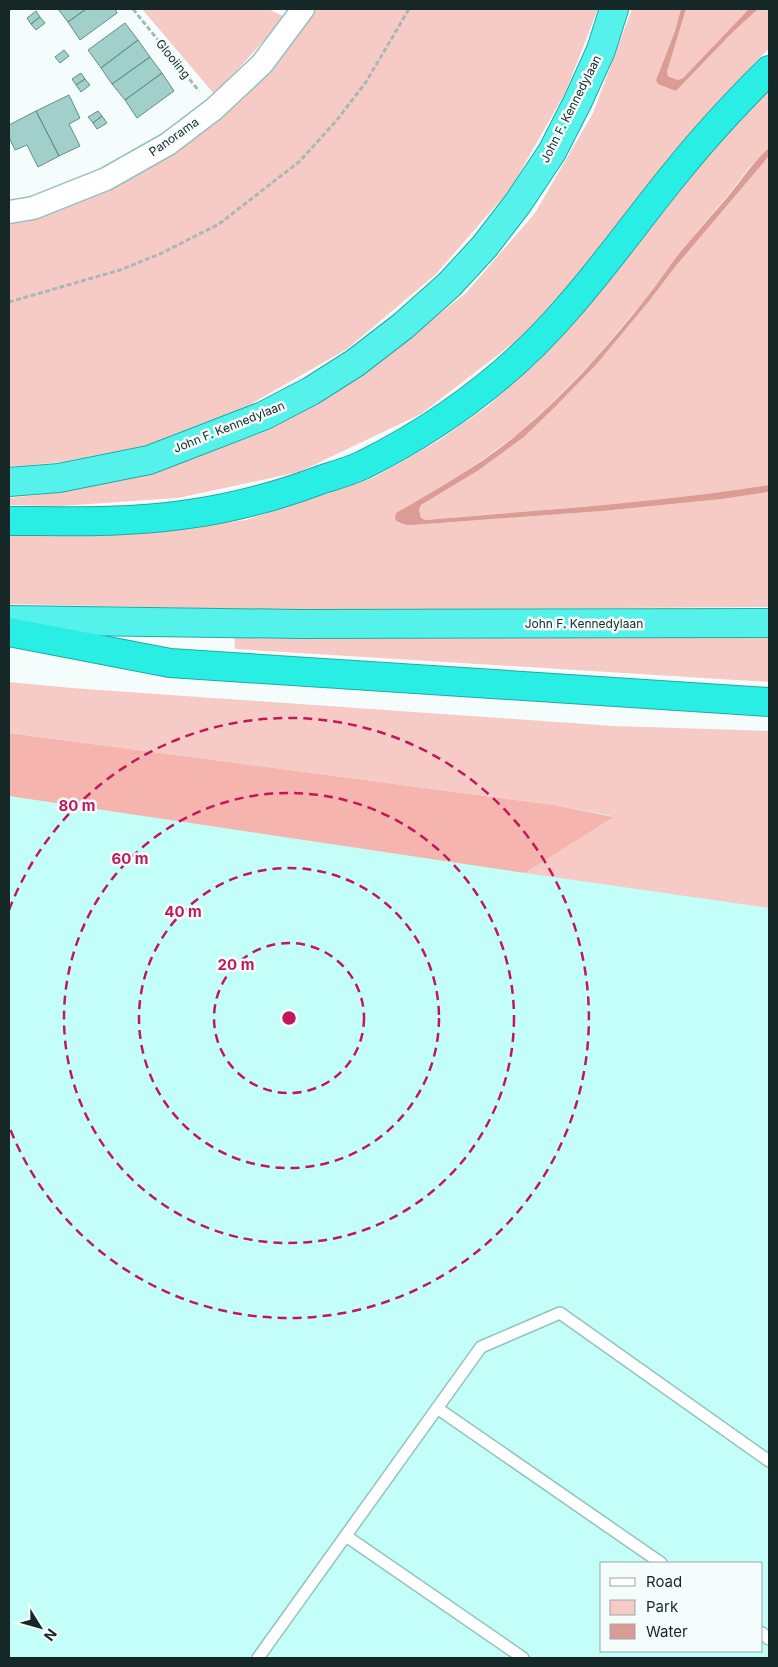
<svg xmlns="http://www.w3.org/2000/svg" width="778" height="1667" font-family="Inter,sans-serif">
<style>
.built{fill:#c4fef9;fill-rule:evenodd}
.green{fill:#f6cbc6}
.forest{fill:#f5b4ad}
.water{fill:#db9c95}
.building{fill:#a1cfca;stroke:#618e8a}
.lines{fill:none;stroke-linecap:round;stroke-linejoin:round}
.service-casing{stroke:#94c2bd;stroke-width:14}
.minor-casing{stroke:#94c2bd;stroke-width:25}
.trunk-casing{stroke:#22a8a2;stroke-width:30}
.motorway-casing{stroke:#22a8a2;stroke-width:30}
.path{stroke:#abb7b6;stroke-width:3;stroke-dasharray:5 2.5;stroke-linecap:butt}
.service{stroke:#fff;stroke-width:11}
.minor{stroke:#fff;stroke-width:22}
.trunk{stroke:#54f2ea;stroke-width:28}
.motorway{stroke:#29eee4;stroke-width:28}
.ring{fill:none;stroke:#c2185b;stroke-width:2.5;stroke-dasharray:9 6}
.labels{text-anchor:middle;stroke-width:5;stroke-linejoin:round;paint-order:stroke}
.street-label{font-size:12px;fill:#152726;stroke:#f4fdfc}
.centre{fill:#c2185b;stroke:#f4fdfc;stroke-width:2.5}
.ring-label{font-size:15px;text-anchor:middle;font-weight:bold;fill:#c2185b;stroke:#f4fdfc;stroke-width:5;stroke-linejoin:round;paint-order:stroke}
</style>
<rect width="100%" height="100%" fill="#f4fdfc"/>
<path class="built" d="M565,729L769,778V1658H9V781L526,855ZM602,1563H762V1651H602Z"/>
<path class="green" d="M142,9H268L285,17L215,95Z
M312,9H598L565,93L511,188L436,274L347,349L249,405L144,446L61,462L9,467V223L49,211L131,175Z
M632,9H681L675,31L656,80L676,91L732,33L758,9H769V49L757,60L679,148L557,302L516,341L421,414L299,472L178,498L60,506L9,505V498L57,493L153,472L267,431L366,372L466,293L535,213L593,113Z
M686,9H750L683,78L678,80L667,75V72Z
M769,90V148L748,169L729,194L680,252L647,297L593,361L553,402L519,433L474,466L449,483L397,513L398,523L404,525H413L603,511L722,499L769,492V607L294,610L9,604V534L182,528L246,520L373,478L438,441L488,406L536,362L617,271L690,178L750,108Z
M769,156V485C655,503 540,510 425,520L421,518L419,510L421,505L479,470L524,437L556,406L596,365L650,300L675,267Z
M234,635L769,636V682L235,649Z
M9,682L72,688L614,726L769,731V908L525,873L612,816L554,805L9,733Z"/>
<path class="forest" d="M9,733L554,805L613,817L525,873L9,796Z"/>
<path class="water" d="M681,9H686L667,72L668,76L678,80L683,78L749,9H758L732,33L676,91L658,84L656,80L675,31Z
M769,148V156L675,267L650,300L596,365L556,406L524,437L479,470L421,505L419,510L421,518L425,520C540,510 655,503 769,485V492L722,499L603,511L413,525C405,525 400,525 395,519L396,513C439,488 482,464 520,432C567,393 609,345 647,297C659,282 669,266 681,251C697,232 714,213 730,194C743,178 754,161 769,148Z"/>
<path class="building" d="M58,9H86L68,22Z
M86,9H115L117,13L80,40L68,22Z
M36,11L40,17L31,24L27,18Z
M40,17L45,23L36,30L31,24Z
M125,23L138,40L101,68L88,50Z
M138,40L150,57L112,84L101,68Z
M64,50L69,56L60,63L55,57Z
M150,57L162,73L125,100L112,84Z
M81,73L85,79L76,85L72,79Z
M162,73L174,91L137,118L125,100Z
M85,79L90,85L81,92L76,85Z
M69,95L80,118L69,124L80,146L59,156L36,111Z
M36,111L59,156L38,167L27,145L15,150L9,137V125Z
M98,111L102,116L93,123L88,117Z
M102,116L107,123L97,129L93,123Z"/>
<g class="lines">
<g class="service-casing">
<path id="service" d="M437,1408L661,1563
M346,1536L523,1658
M762,1633L769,1639
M258,1658L481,1347L560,1313L769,1461"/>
</g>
<g class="minor-casing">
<path id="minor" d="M9,212L33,208L106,179L168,144L214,109L262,64L303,9"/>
</g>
<g class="trunk-casing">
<path id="trunk" d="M9,482L59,478L149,460L263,416L311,391L355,363L403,326L449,285L485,246L518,203L552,152L578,101L601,50L614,9
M9,620L301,624L769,623"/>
</g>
<g class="motorway-casing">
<path id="motorway" d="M9,521C66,521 125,523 182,515C230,509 278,496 323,479C336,475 350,471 363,465C441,426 509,376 566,310C606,265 640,216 678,170C706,135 737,102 769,70
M9,632L170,663L769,702"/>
</g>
<path class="path" d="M133,9L199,91
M9,10L10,9
M9,302L120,270L160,254L219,224L300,161L337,120L366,82L409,9"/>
<use href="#service" class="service"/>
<use href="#minor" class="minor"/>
<use href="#trunk" class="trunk"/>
<use href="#motorway" class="motorway"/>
</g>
<g class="ring">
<circle cx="289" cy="1018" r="75"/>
<circle cx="289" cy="1018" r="150"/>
<circle cx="289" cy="1018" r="225"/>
<path d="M9 910A300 300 0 1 1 9 1126"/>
</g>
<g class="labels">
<g class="street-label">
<text transform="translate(173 59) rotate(51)" y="4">Glooiing</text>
<text transform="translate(571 109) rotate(-63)" y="4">John F. Kennedylaan</text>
<text transform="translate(174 137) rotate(-35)" y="4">Panorama</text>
<text transform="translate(229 427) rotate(-22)" y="4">John F. Kennedylaan</text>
<text x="584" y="628">John F. Kennedylaan</text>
</g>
</g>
<circle cx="289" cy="1018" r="8" class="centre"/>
<g class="ring-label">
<text x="77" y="811">80 m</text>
<text x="130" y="864">60 m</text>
<text x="183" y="917">40 m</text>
<text x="236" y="970">20 m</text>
</g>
<rect width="778" height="1667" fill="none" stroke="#152726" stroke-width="20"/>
<rect x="600" y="1562" width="162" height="90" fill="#f4fdfc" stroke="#9ba7a6"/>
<rect x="610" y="1578" width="25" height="8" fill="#ffffff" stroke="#9ba7a6"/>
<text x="646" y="1587" font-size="15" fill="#152726">Road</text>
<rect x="610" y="1600" width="25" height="15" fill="#f6cbc6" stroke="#9ba7a6"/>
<text x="646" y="1612" font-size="15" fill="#152726">Park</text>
<rect x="610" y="1624" width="25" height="15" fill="#db9c95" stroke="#9ba7a6"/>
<text x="646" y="1637" font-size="15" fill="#152726">Water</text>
<g transform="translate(40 1627) rotate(127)" stroke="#f4fdfc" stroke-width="4" paint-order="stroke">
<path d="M0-4L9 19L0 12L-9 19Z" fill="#152726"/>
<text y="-8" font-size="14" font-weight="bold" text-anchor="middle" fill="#152726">N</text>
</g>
</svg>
